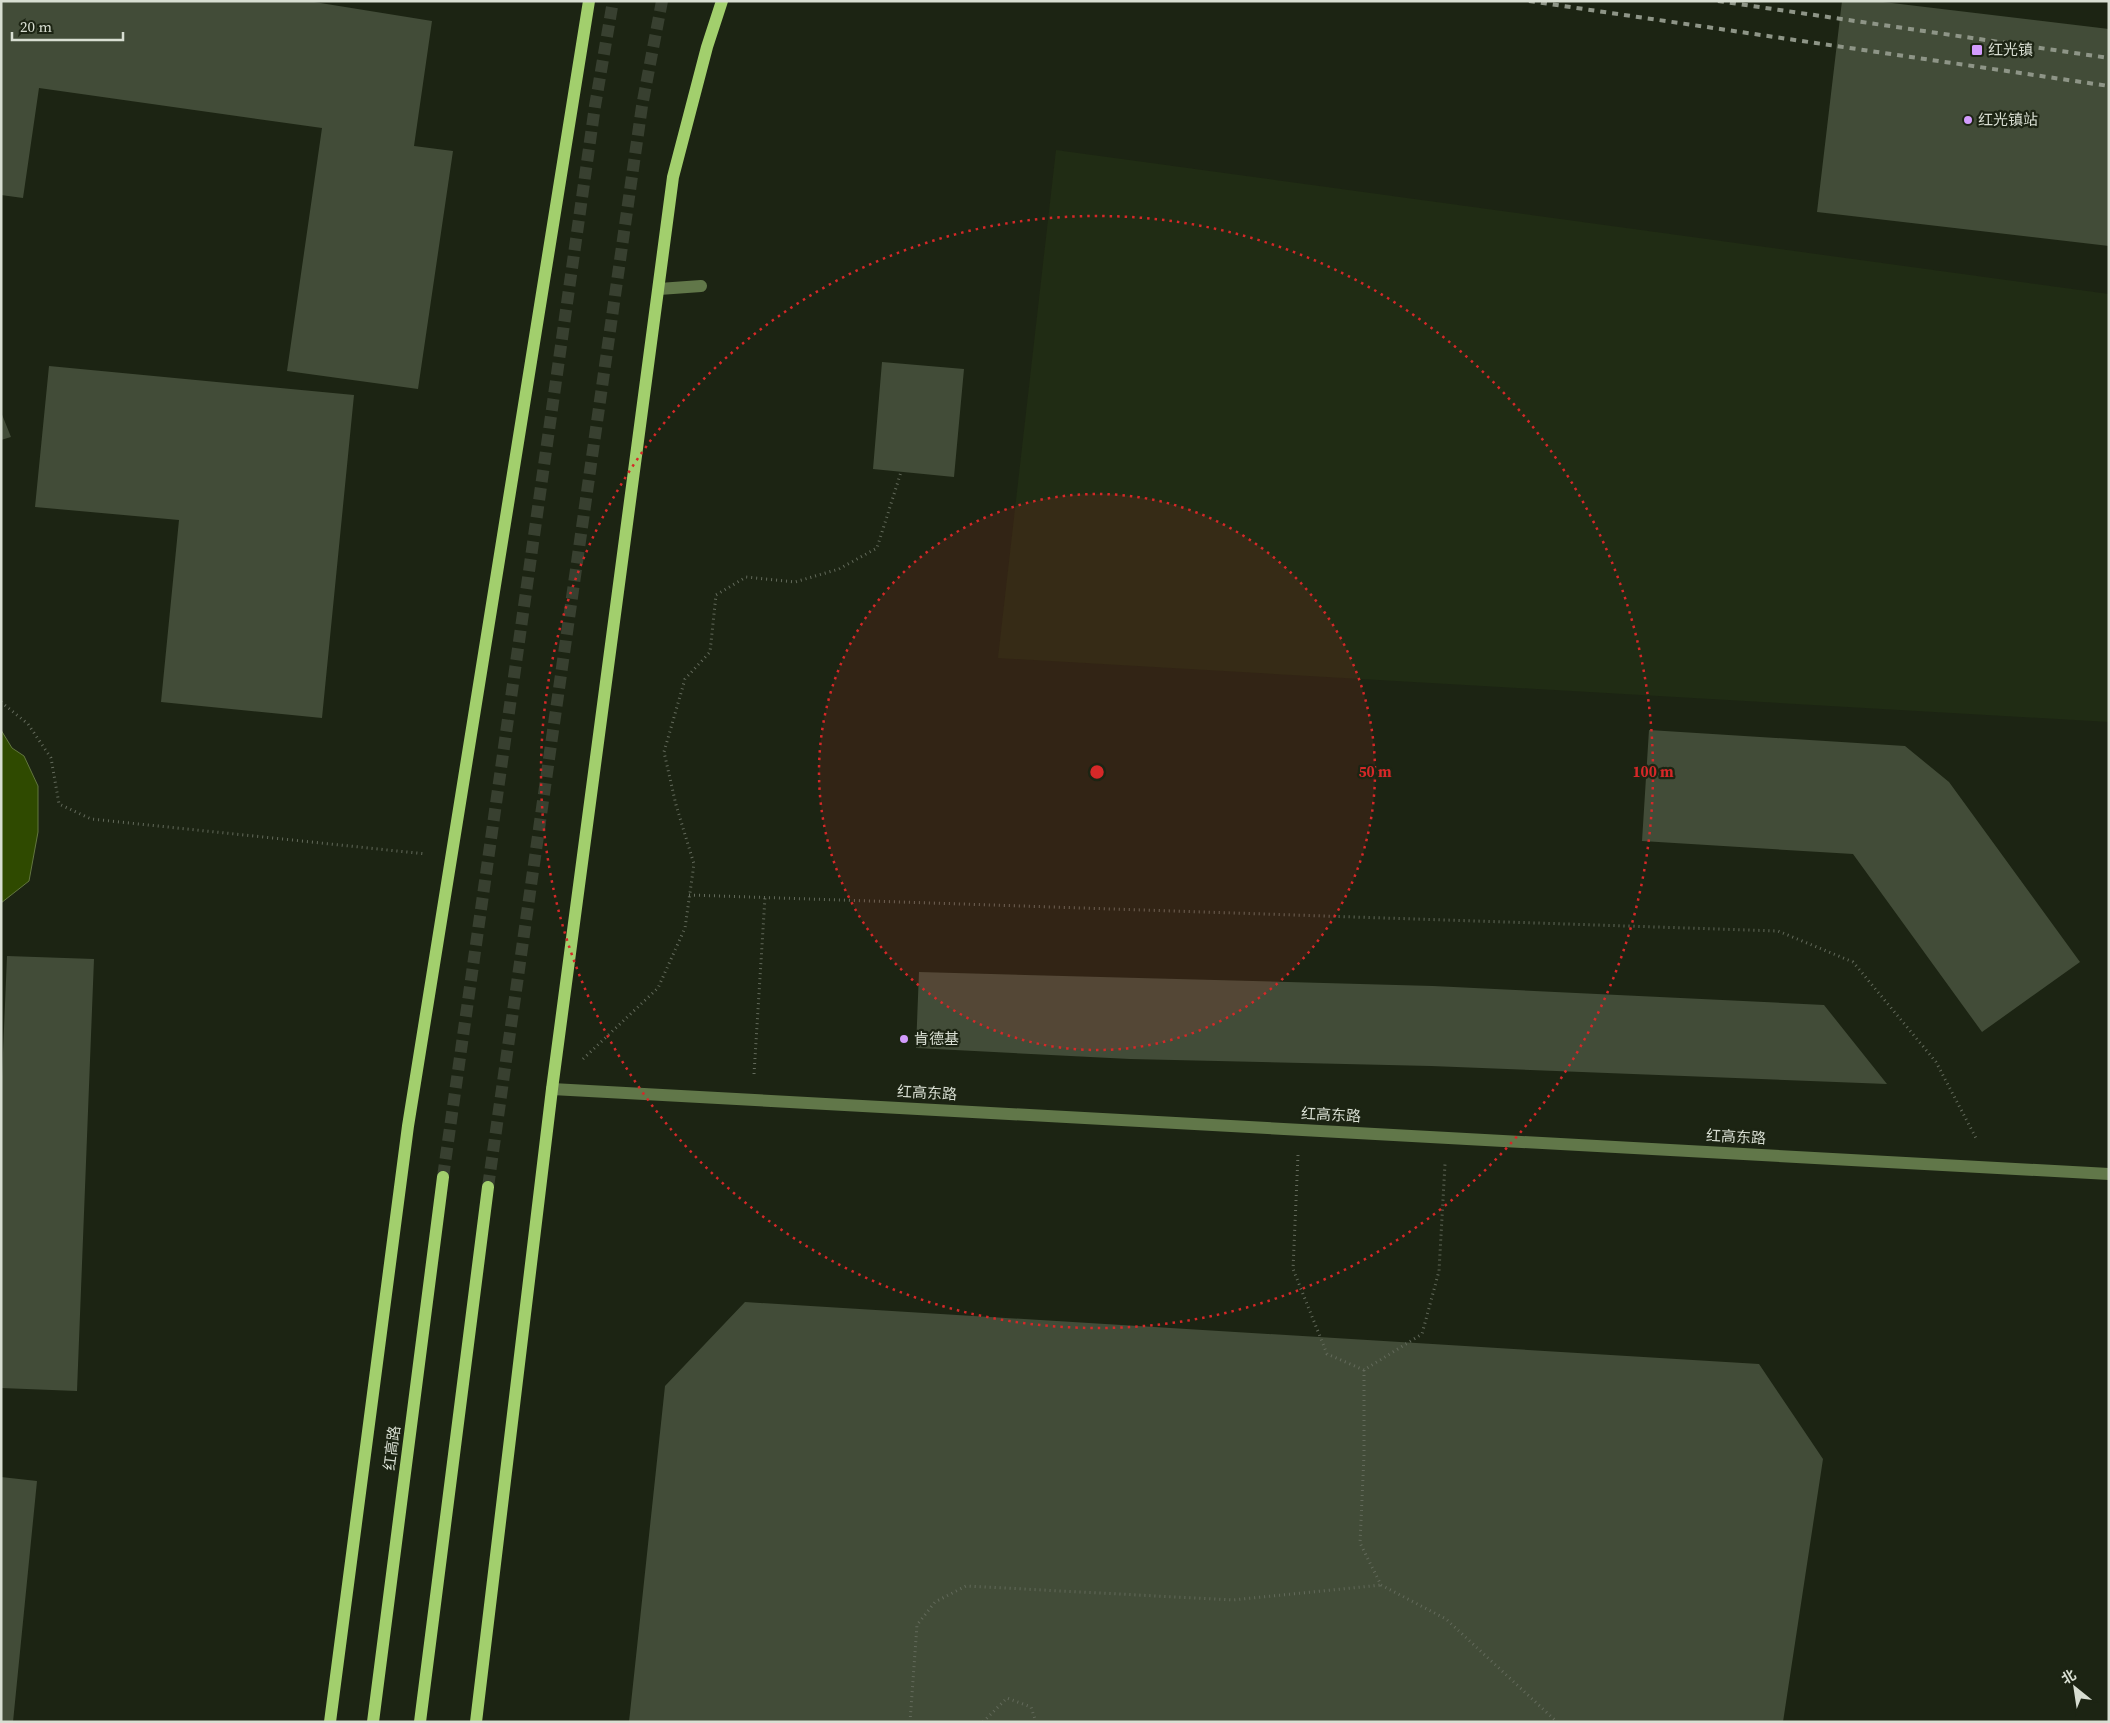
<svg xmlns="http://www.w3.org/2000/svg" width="2110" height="1723" font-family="'Source Serif 4','Noto Sans SC',serif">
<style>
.built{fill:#202c14}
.water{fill:#2f4a00;stroke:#62763f}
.building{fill:#424c38}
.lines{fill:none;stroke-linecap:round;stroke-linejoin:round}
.major-tunnel{stroke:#384030;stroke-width:12;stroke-dasharray:12 6;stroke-linecap:butt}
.path{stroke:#636a5b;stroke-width:3;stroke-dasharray:1 4;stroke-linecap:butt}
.minor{stroke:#617749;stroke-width:12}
.major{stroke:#a2cf6d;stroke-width:12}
.rail{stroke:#8e9587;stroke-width:4;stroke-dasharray:6 6;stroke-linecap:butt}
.ring{fill:none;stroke:#d62828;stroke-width:2.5;stroke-dasharray:2.5 5}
.poi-dot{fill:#d39cfd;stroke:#1c2413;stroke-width:2}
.labels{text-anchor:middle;stroke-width:4.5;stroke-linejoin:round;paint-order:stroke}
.poi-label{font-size:15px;fill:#d8ded2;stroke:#1c2413;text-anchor:start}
.street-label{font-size:15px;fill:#d8ded2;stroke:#1c2413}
.centre{fill:#d62828;stroke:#1c2413;stroke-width:2.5}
.ring-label{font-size:15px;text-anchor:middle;font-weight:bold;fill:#d62828;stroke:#1c2413;stroke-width:4.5;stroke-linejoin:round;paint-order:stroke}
</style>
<rect width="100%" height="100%" fill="#1c2413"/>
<path class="built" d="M1056,150L2109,294V722L998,658Z"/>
<path class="water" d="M1,730L12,748L24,756L38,786V832L29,881L1,903Z"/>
<path class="building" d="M1,1H308L432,21L414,146L453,151L418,389L287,371L322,128L39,88L23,198L1,195Z
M1842,1H1875L2109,29V246L1817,212Z
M882,362L964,369L954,477L873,469Z
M49,366L354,395L322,718L161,702L179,520L35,507Z
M1,412L11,437L1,440Z
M1649,730L1905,746L1949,782L2080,962L1982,1032L1853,854L1642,841Z
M7,956L94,959L77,1391L1,1388V1100Z
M919,972L1433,986L1824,1005L1887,1084L1431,1066L1130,1059L916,1048Z
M745,1302L1759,1364L1823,1459L1783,1722H629L665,1386Z
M1,1477L37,1481L13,1722H1Z"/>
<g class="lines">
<path class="major-tunnel" d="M443,1177L595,106L613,1
M488,1187L642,106L662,1"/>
<path class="path" d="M1,702L28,724L51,758L59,804L91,819L426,854
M689,895L1778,931L1853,962L1936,1062L1977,1140
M583,1059L658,988L685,928L694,864L676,805L664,752L685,679L710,652L716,595L746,577L795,582L839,569L877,548L901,472
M754,1074L765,897
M1298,1155L1293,1269L1327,1354L1364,1370L1422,1334L1439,1271L1445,1164
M1364,1370V1455L1360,1543L1381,1585L1446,1619L1557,1722
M910,1722L917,1625L935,1602L966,1586L1233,1600L1381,1585
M983,1722L1007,1698L1031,1707L1036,1722"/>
<path class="minor" d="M659,289L701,286
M552,1089L2109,1174"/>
<path class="major" d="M330,1722L408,1126L589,1
M373,1722L443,1177
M420,1722L488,1187
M476,1722L552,1089L673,177L707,47L722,1"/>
<path class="rail" d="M1529,1L2109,86
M1718,1L2109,58"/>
</g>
<circle cx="1097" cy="772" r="278" fill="#d62828" fill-opacity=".12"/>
<g class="ring">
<circle cx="1097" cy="772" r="278"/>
<circle cx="1097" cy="772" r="556"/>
</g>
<g class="poi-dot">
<rect x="1971" y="44" width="12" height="12" rx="2.5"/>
<circle cx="1968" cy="120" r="5"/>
<circle cx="904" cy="1039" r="5"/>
</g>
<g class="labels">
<g class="poi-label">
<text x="1988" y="55">红光镇</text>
<text x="1978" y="125">红光镇站</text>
<text x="914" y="1044">肯德基</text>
</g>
<g class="street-label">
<text transform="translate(927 1093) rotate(3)" y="5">红高东路</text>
<text transform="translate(1331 1115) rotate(3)" y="5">红高东路</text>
<text transform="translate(1736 1137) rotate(3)" y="5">红高东路</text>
<text transform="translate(392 1448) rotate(-83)" y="5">红高路</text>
</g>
</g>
<circle cx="1097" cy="772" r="8" class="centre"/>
<g class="ring-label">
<text x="1375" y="777">50 m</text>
<text x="1653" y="777">100 m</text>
</g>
<rect width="2110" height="1723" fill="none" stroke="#d8ded2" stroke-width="5"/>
<g transform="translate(2075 1688) rotate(330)" stroke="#1c2413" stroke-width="4" paint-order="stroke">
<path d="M0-4L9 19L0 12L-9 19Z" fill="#d8ded2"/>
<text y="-8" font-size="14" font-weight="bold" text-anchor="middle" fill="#d8ded2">北</text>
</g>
<path d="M12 32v8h111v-8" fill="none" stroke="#d8ded2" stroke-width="2.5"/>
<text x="20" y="32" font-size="15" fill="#d8ded2" stroke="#1c2413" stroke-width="4" paint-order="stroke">20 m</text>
</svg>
